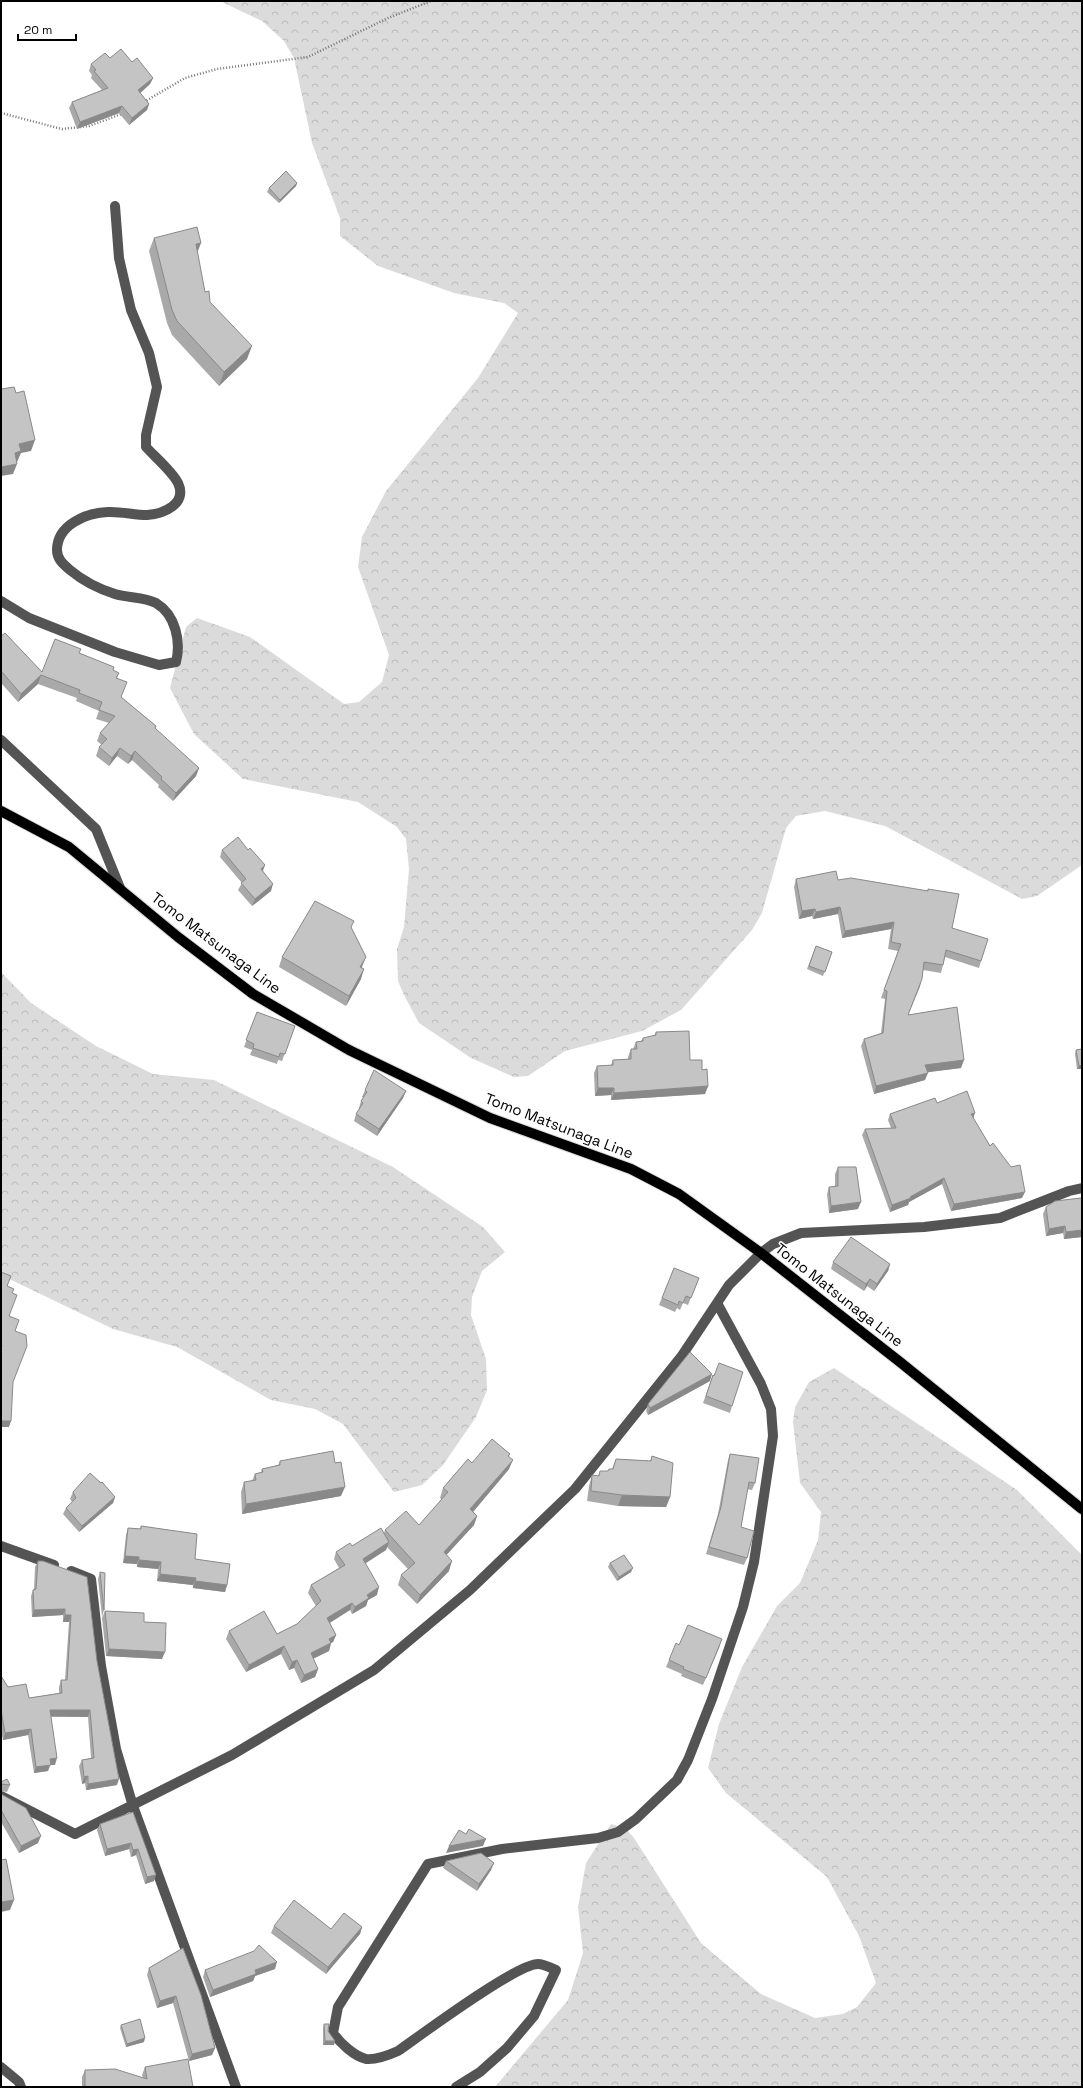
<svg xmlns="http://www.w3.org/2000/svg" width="1083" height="2088" font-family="'Space Grotesk',sans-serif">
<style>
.forest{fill:url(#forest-crowns)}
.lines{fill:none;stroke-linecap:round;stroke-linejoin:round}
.major-casing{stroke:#dbdbdb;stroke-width:12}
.path{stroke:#767676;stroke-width:2.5;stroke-dasharray:1 2;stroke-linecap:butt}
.minor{stroke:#545454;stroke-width:10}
.major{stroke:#000;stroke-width:10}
.wall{fill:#a9a9a9}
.shaded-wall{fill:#898989}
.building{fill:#c4c4c4;stroke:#898989}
.labels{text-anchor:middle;stroke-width:3;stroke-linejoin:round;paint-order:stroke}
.street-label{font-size:15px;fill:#000;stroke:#fff}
</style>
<defs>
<pattern id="forest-crowns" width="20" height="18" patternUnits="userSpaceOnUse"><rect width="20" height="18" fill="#dbdbdb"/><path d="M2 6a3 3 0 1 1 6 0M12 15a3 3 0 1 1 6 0" fill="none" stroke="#bababa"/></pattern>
</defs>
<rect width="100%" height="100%" fill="#fff"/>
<path class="forest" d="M220,1H1082V865L1037,896L1022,899L885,826L825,811L796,816L786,828L762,913L752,930L681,1010L642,1031L565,1051L528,1076L514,1077L471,1058L419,1023L404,995L398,981L397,949L404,927L409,869L406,839L397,827L358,802L243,779L194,734L170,688L186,627L197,618L250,637L344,704L359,702L382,682L389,655L358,567L362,537L386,491L478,378L518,313L504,303L454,293L378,266L340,236V218L312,143L294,58L284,41L262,21Z
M1,972L31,1003L96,1046L153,1074L214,1080L393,1167L483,1227L505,1252L482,1271L472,1297L471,1315L486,1359L487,1390L476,1417L443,1465L422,1485L394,1492L343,1424L315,1409L271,1400L177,1347L113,1329L1,1275Z
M834,1368L1017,1490L1082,1555V2087H495L568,2000L583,1953L578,1907L586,1863L611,1824L625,1828L634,1838L701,1943L761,1994L815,2018L843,2014L857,2007L876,1983L859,1936L827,1877L726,1793L708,1768L719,1724L742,1667L777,1606L800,1583L818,1540L821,1512L800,1483L793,1422L795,1407L809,1382Z"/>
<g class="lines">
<g class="major-casing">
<path id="major" d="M1,811L69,847L178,937L253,994L349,1050L490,1118L631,1169L679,1194L761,1253L900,1362L1082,1509"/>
</g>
<path class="path" d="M144,102L185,78L217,69L308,57L388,18L431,1
M1,113L62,129L89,126L124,113"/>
<path class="minor" d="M1,601L29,618L115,652L159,665L176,662C181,642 176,615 156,603C144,597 128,598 115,594C99,589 82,580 70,570C63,564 57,559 57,550C57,525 86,513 107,512C120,511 134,515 147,515C163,514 188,504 178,483C172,471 155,457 146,447V435L157,387L149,353L131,310L119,258L115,206
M1,740L96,829L120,888
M1,1546L54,1565
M71,1571L91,1579L101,1666L116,1749L133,1806L236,2087
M1,1796L75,1834L232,1755L374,1670L470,1590L575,1489L681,1357L729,1285L761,1253L773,1244L801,1233L924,1227L1000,1218L1069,1191L1082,1188
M1,2067L19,2082L21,2087
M456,2087L480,2072L507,2048L534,2016L556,1970C551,1968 544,1964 538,1964C516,1964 421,2035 398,2051C389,2055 376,2060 366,2059C354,2056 340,2043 333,2033L338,2007L428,1864L502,1849L598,1838L618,1832L636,1819L677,1780L688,1760L712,1699L743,1607L754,1562L773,1436L771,1409L761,1384L717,1303"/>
<use href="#major" class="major"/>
</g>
<path class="wall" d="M110,58L132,62L153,78L150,84L140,93L149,104L147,110L129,125L119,113L77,129L69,108L72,102L102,90L91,78L92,75L89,71L91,64Z
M297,183L296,186L279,203L267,192L269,188Z
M154,238L197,252L205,292L210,302L247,359L219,386L172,335L167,323L149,251Z
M1,636L42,672L79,653L119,673L117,678L121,697L156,726L155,729L199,768L196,776L173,801L158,787L159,785L132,760L128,764L117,756L109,766L96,756L99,747L102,745L97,741L100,733L109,723L96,719L99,711L76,701L77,698L38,684L18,702L1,683Z
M222,850H248L265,865L263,871L271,891L252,906L238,890L242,883L220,857Z
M796,879L838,880L927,891L928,889L952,928L981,961L979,968L945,957L941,973L923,970L920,987L908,1015L961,1068L927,1072L925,1080L874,1094L861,1046L864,1039L881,1033L885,999L881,998L898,951L888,949L891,929L842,938L838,914L813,919L812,916L799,919L794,887Z
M351,928L362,968L361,979L346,1006L279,967L282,957Z
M816,946L832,952L823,976L807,969Z
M257,1012L295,1026L282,1061L278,1060L277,1064L250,1055L252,1050L244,1047Z
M656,1032L702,1070L708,1086L705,1094L611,1100V1095L595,1096L594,1073L597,1066L611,1065L613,1060L628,1059V1057L631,1049H633L636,1042L641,1041L643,1038L654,1036Z
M1082,1049V1069H1077L1075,1054L1076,1050Z
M365,1090L406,1091L403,1098L377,1136L354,1121L356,1114L359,1109V1108L361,1101L364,1098L362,1097Z
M937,1103L973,1118L1022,1198L951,1211L942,1184L909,1202L908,1205L890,1212L862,1135L865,1129L891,1128L888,1120L890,1114Z
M838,1167L858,1209L829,1213L827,1194L829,1187H835V1174Z
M1082,1198V1237L1064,1239L1063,1233L1046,1236L1043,1214L1046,1207Z
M833,1262L890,1264L888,1271L874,1291L867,1286L864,1291L831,1269Z
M674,1268L699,1278L688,1305L683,1303L680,1310L677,1308L675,1312L659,1305Z
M713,1375L732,1406L730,1413L703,1403Z
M710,1381L648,1415L646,1411L648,1404Z
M510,1454L509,1456V1469L473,1512L477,1516L474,1525L446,1555L449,1571L417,1604L398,1585L401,1575L408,1569L387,1547L386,1550L365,1563L377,1595L368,1600L366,1606L352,1614L350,1610L330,1623L336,1635L333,1642L331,1643L329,1651L313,1659L318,1669L315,1677L301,1683L294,1668L289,1670L281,1654L246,1672L226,1639L229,1631L277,1634L297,1624L316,1606L308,1593L311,1585L339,1568L334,1559L336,1552L352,1546L384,1533L385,1530L419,1525L442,1500L440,1498L443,1488L472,1463Z
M730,1454L755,1483L752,1490L747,1489L741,1527L747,1558L744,1565L706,1554L718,1514L728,1460Z
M652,1456L670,1497L666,1507L618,1506L587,1501L589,1486L592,1475L598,1476L600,1471H608L609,1469H612L616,1459L650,1461Z
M280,1461L341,1496L242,1514L241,1492L244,1482L252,1481L255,1474L261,1472L262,1469L278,1465Z
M101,1483L115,1497L113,1503L79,1532L63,1514L66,1508L72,1502L70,1499L73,1492Z
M141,1526L195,1559L227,1585L225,1592L193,1588V1585L157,1581L158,1569L137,1567V1564L123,1563L126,1535L128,1528L140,1529Z
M38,1561H43L97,1661L117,1785L86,1790L85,1783L82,1784L79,1766L82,1760L91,1758L88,1717H51L55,1765H50L48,1771L34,1773L28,1735L3,1740L1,1731V1676L8,1687L29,1698L59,1693V1687L61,1680H65L69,1622H63V1615L32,1617L31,1596L33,1590L34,1589L35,1567Z
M610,1563L631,1572L617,1581L608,1567Z
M100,1572L104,1610L102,1617L98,1579Z
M105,1611L144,1622L162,1659L106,1656L102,1618Z
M679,1645L720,1646L703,1685L681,1676L682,1674L666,1667L669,1660Z
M1,1782L10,1785L7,1792L1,1791Z
M1,1794L38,1843L19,1853L1,1822Z
M133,1812L154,1881L145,1884L136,1855L131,1857L129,1849L105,1856L97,1830L100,1824Z
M446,1861L491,1870L477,1891L443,1868Z
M274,1926L331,1929L362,1927L360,1934L326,1974L271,1933Z
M183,1948L215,2048L212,2055L189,2061L173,2003L157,2008L147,1975L149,1968Z
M275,1969L255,1976L253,1981L210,1997L203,1977L205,1970Z
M324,2024L328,2031L334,2045H323V2028Z
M121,2025L144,2042L126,2047L120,2028Z
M145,2067L193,2087H82V2077L85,2070L143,2078L142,2075Z"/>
<path class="shaded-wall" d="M153,78L150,84L136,97L138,90Z
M149,104L147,110L129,125L132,118Z
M122,106L119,113L77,129L80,122Z
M297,183L296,186L279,203L280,200Z
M201,243L196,256V244Z
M252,346L247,359L219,386L224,372Z
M35,440L31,451L21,453L17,462L11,463L15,453L19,444Z
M17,464L13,474L1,476V467Z
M41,675L38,684L18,702L21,694Z
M120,748L117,756L109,766L112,758Z
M135,751L132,760L128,764L131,756Z
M199,768L196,776L173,801L176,793Z
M265,865L262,872L261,869Z
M273,884L271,891L252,906L255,899Z
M840,907L838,914L813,919L816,912Z
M815,909L812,916L799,919L802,911Z
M894,922L891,929L842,938L845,931Z
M366,957L362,967L357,977L360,967Z
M364,969L361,979L346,1006L349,996Z
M964,1060L961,1068L922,1073L925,1065Z
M1082,1065V1069H1077L1079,1066Z
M928,1073L925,1080L874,1094L876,1086Z
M708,1086L705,1094L611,1100L614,1093Z
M598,1088H614L611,1095L595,1096Z
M406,1091L403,1098L377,1136L379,1129Z
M975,1113L973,1119L971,1114Z
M944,1178L942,1184L909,1202L908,1205L890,1212L892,1205L910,1197Z
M1025,1192L1022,1198L951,1211L954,1204Z
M861,1202L858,1209L829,1213L831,1206Z
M1065,1226L1063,1233L1046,1236L1049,1229Z
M1082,1230V1237L1064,1239L1066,1232Z
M890,1264L888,1271L874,1291L877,1284Z
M870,1279L867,1286L864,1291L866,1284Z
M712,1374L710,1381L648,1415L650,1408Z
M1,1421H11L9,1427H1Z
M513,1460L509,1469L467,1519L470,1509Z
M345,1487L341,1496L242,1514L246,1504Z
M622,1495L670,1497L666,1507L618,1506Z
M115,1497L113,1503L79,1532L82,1526Z
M477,1516L474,1525L440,1562L444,1552Z
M389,1542L386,1550L360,1567L363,1559Z
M125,1556L139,1557L137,1564L123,1563Z
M139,1560L161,1562L158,1569L137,1567Z
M452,1561L449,1571L417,1604L420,1595Z
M633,1568L631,1572L617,1581L619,1577Z
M160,1574L196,1578L193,1585L157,1581Z
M195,1581L227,1585L225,1592L193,1588Z
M379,1587L377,1595L368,1600L366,1606L352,1614L355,1607L367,1595Z
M352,1603L350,1610L324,1626L327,1618Z
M65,1609L63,1615L32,1617L34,1610Z
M65,1615H71L69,1622H63Z
M336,1635L333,1642L331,1643L329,1651L308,1661L311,1653L329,1639Z
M284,1646L281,1654L246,1672L249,1665Z
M109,1649L165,1652L162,1659L106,1656Z
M297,1660L294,1668L289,1670L292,1662Z
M318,1669L315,1677L301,1683L304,1675Z
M50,1710H90L88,1717L48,1716Z
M31,1729L28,1735L3,1740L5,1733Z
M57,1758L55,1765H50L48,1771L34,1773L36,1767L50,1759Z
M88,1776L85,1783L82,1784L84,1777Z
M119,1779L117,1785L86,1790L88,1784Z
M41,1836L38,1843L19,1853L21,1846Z
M486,1839L483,1846L446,1853L449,1846Z
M131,1843L129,1849L105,1856L107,1849Z
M138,1849L136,1855L131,1857L133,1850Z
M494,1863L491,1870L477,1891L479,1884Z
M156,1875L154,1881L145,1884L147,1877Z
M14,1900L10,1910L1,1912V1902Z
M362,1927L360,1934L326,1974L328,1967Z
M277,1962L275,1969L255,1976L253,1981L210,1997L213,1990L255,1970Z
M176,1996L173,2003L157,2008L160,2001Z
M145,2038L144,2042L126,2047L127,2044Z
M325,2041H335L334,2045H323Z
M215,2048L212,2055L189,2061L192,2054Z"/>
<path class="building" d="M121,49L132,62L137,58L153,78L138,90L149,104L132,118L122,106L80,122L72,102L108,88L94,71L96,70L91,64L105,53L110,58Z
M286,171L297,183L280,200L269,188Z
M197,227L201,243L196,244L205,292L209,291L210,302L252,346L224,372L177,321L172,310L154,238Z
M14,387L16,393L24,391L35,440L19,444L21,451L15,453L17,464L1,467V389Z
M5,633L42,672L55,639L81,649L79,653L114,667L113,670L119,673L116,678L127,682L121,697L156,726L155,728L199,768L176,793L161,779L162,777L135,751L131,756L120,748L112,758L99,747L107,739L100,733L115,716L99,710L102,702L79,693L80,690L41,675L21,694L1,671V636Z
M238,837L248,850L250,848L265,865L261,869L273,884L255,899L241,883L246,879L222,850Z
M836,871L838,880L851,878L928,891V889L959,894L952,928L988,939L981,961L946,950L943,965L924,962L922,979L908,1015L957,1007L964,1060L925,1065L928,1073L876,1086L864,1039L883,1033L887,991L884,990L901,944L891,942L894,922L845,931L840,907L816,912L815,909L802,911L796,879Z
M315,901L354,921L351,927L366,957L360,967L364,969L349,996L282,957Z
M816,946L832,952L825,972L809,966Z
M257,1012L295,1026L285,1054L280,1053L279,1057L253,1048L254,1044L246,1040Z
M689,1031L690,1060H702V1070L707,1069L708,1086L614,1093V1088H598L597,1066L613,1065V1060L631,1059V1049H637L636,1042L643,1041V1038L656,1035V1032Z
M1082,1049V1065L1079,1066L1076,1050Z
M374,1070L406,1091L379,1129L356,1114L363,1103L361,1101L367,1092L365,1090Z
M967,1091L975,1113L971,1114L990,1146L993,1143L1011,1167L1020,1165L1025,1192L954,1204L944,1178L910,1197L911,1198L892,1205L865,1129L896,1128L890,1114L935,1098L937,1103Z
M838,1167H856L861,1202L831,1206L829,1187L838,1186Z
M1081,1198H1082V1230L1066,1232L1065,1226L1049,1229L1046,1207L1055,1201Z
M851,1237L890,1264L877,1284L870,1279L866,1284L833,1262Z
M674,1268L699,1278L691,1298L686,1296L683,1303L679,1301L678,1305L662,1298Z
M1,1272L11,1276L7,1286L14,1289L12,1293L17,1295L9,1316L19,1320L15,1331L26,1335L27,1346L13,1382L11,1421H1V1349L2,1345H1Z
M690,1352L712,1374L650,1408L648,1404Z
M719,1363L743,1372L732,1406L706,1396L713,1375L714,1376Z
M492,1439L510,1454L508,1456L513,1460L470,1509L477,1516L444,1552L452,1561L420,1595L401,1575L415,1563L385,1530L406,1511L419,1525L448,1492L443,1488L468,1459L472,1463Z
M333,1451L335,1463L341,1462L345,1487L246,1504L244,1482L256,1480L255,1474L263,1472L262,1469L280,1465V1461Z
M730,1454L759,1458L755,1483L749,1482L741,1527L754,1531L747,1558L709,1547L721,1507Z
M652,1456L673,1463L670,1497L622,1495L591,1491L592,1475L599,1476L600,1471H608L609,1469H613L616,1459L651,1461Z
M90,1473L101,1483L102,1482L115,1497L82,1526L66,1508L76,1498L73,1492Z
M141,1526L197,1534L195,1559L230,1564L227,1585L195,1581L196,1578L160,1574L161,1562L139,1560V1557L125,1556L128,1528L141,1529Z
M381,1528L389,1542L363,1559L379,1587L367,1595L369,1598L355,1607L352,1603L327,1618L336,1635L329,1639L331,1643L311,1653L318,1669L304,1675L297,1660L292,1662L284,1646L249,1665L229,1631L264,1611L277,1634L297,1624L321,1601L311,1585L345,1565L336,1552L350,1543L352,1546Z
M624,1555L633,1568L619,1577L610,1563Z
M38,1561H43L87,1577L97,1661L119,1779L88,1784V1776L84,1777L82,1760L94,1758L90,1710H50L57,1758L50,1759L51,1765L36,1767L31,1729L5,1733L1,1710V1676L8,1687L26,1684L29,1698L62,1693L61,1680H67L71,1615H65V1609L34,1610L33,1590L36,1589Z
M100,1572L105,1573L104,1610Z
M105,1611L144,1613V1622L166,1623L165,1652L109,1649Z
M688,1625L722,1639L706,1678L683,1669L684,1667L669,1660L676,1643L679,1645Z
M7,1779L10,1785L1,1784V1782Z
M1,1794L26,1808L41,1836L21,1846L1,1810Z
M133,1812L156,1875L147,1877L138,1849L133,1850L131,1843L107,1849L100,1824Z
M469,1829L486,1839L449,1846L459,1830L466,1834Z
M481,1853L494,1863L479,1884L446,1861Z
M6,1859L14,1900L1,1902V1860Z
M294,1900L331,1929L344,1913L362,1927L328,1967L274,1926Z
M259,1945L277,1962L255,1970L256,1974L213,1990L205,1970L254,1951Z
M183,1948L201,1995L215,2048L192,2054L176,1996L160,2001L149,1968Z
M140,2019L145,2038L127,2044L121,2025Z
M324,2024H329L328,2031L335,2041H325Z
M188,2059L193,2087H85V2070L115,2069L147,2079L145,2067Z"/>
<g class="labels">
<g class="street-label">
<text transform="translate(216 943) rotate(37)" y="5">Tomo Matsunaga Line</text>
<text transform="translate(559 1126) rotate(21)" y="5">Tomo Matsunaga Line</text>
<text transform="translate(839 1295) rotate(38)" y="5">Tomo Matsunaga Line</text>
</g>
</g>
<rect width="1083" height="2088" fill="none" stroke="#000000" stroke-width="4"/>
<path d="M18 34v6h58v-6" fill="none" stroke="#000000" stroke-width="2"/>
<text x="24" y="34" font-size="12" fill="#000000" stroke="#ffffff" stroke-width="3" paint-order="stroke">20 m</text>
</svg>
